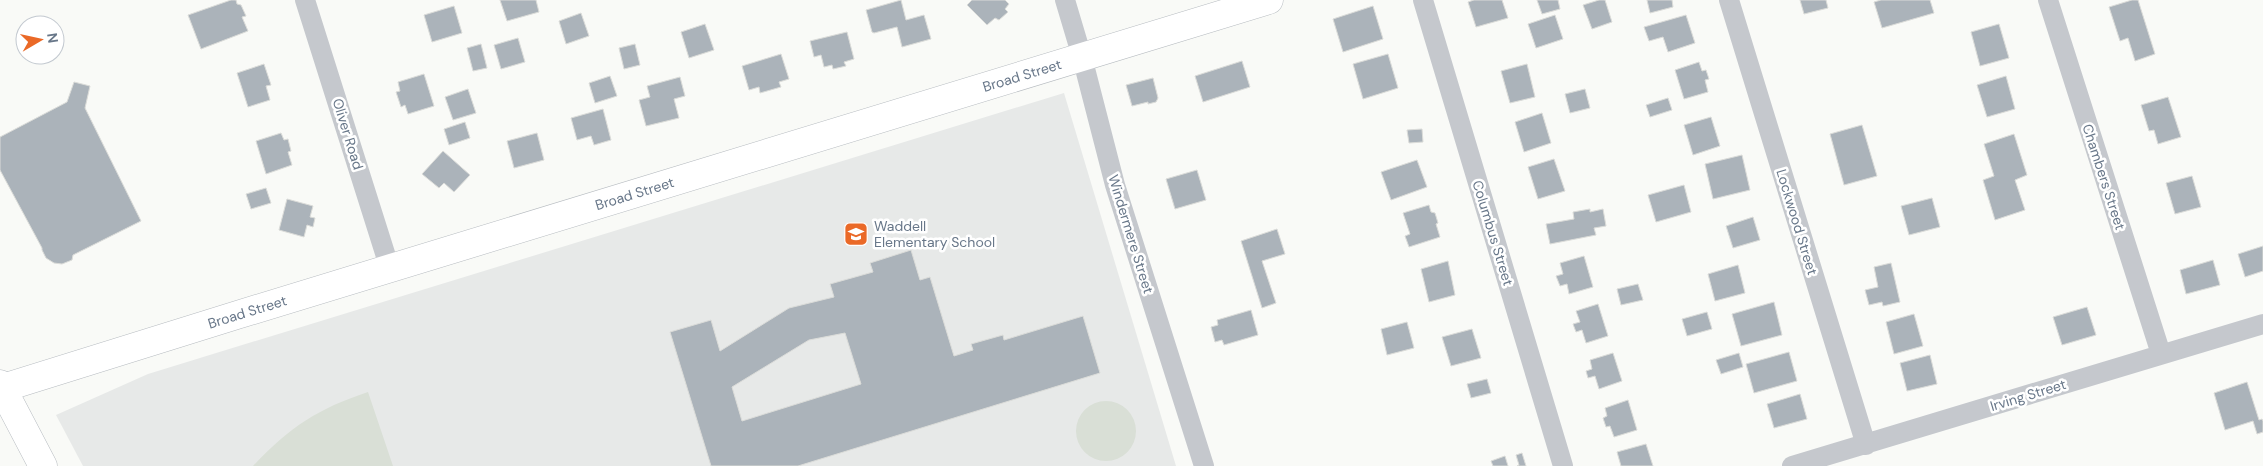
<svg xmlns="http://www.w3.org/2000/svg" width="2263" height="466" font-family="'DM Sans',sans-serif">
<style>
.built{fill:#e7e9e8}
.green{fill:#d9dfd6}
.building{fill:#abb3ba;stroke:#dbdcd9;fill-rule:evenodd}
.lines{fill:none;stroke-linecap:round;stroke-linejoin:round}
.secondary-casing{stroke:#b7bcc1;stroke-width:29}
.street{stroke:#c5c8cd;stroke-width:20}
.secondary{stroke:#fff;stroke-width:28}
.labels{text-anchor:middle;stroke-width:5;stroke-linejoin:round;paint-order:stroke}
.street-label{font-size:14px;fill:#687789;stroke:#fff}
.poi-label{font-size:14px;fill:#687789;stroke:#fff;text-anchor:start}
</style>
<rect width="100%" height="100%" fill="#f9faf7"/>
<path class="built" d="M1064,93L1176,466H83L56,415L148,374Z"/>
<path class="green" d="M368,392L393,466H253C290,427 317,409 368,392Z
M1076 431a30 30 0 1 1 60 0a30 30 0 1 1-60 0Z"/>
<path class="building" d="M231,0H236L237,4L241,5L246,16L242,17L248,31L201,49L188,15Z
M500,0H536L539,12L507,21Z
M901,0L906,20L924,15L931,39L902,47L897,27L874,33L872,32L866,10Z
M972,0H1005L1009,4L1005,9L1008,12L999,20L995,18L987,25L967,5Z
M1474,0H1502L1508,18L1476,27L1468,2Z
M1537,0H1558L1560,9L1542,14Z
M1599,0H1605L1612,22L1592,29L1583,5Z
M1647,0H1672L1673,7L1650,13Z
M1800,0H1826L1828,8L1804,14Z
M1881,0H1930L1934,13L1882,28L1874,2Z
M2132,0H2138L2155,54L2135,61L2128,38L2120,41L2109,7Z
M454,6L462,33L432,42L424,15Z
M1373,6L1383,39L1343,52L1333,19Z
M581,13L589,36L566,44L559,21Z
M1555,15L1563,39L1536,48L1528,24Z
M1686,15L1695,43L1668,52L1663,37L1649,41L1644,27Z
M705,24L714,50L689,58L681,32Z
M1999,24L2009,58L1980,66L1971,32Z
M847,32L854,59L844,62L846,66L833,69L832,65L824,67L821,55L814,57L810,41Z
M518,38L525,62L501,69L494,45Z
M481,44L487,68L473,71L467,48Z
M635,44L640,65L624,69L619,48Z
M781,54L789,79L779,82L781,87L760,93L759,87L749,90L742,66Z
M1388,54L1398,88L1363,99L1353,64Z
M1242,61L1250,87L1203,102L1195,76Z
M1699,62L1702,71L1706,70L1709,79L1705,80L1708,92L1684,99L1675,70Z
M264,64L271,85L266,86L270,100L248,107L237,73Z
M1527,64L1535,97L1510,103L1501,71Z
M424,74L434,106L408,114L405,105L401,107L396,92L400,91L398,82Z
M610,76L617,96L595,103L589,83Z
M2006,76L2015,109L1987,117L1977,85Z
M680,77L685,96L674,99L679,118L646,126L639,100L650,97L647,86Z
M1153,78L1158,98L1156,102L1148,104V102L1132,106L1126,85Z
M74,82L90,86L85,108L141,221L73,255L72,260L62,264L54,263L46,258L42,250V248L0,170V137L67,102Z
M468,89L476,113L453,120L445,97Z
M1585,89L1590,108L1570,113L1565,94Z
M2168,97L2181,137L2158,144L2154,130L2149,131L2141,105Z
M1668,98L1672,110L1650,117L1646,105Z
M603,109L611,140L594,145L591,136L577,140L571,118Z
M1542,113L1551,143L1524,152L1515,122Z
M1711,117L1720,146L1693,155L1684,125Z
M465,122L470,138L449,145L444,129Z
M1862,125L1877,176L1844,185L1830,134Z
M1422,129L1423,142L1409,143L1407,130Z
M281,133L284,140L288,139L291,151L288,152L292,165L266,174L256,141Z
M537,133L544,160L514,168L507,141Z
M2014,134L2027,175L2015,180L2025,210L1995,220L1983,180L1994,176L1984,144Z
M443,151L470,175L454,192L444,183L439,188L422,174Z
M1742,155L1750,190L1713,199L1705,164Z
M1554,159L1565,191L1538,199L1528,167Z
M1417,160L1427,187L1391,200L1381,172Z
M1197,170L1206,200L1175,209L1166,179Z
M2192,176L2201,207L2175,214L2166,183Z
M1684,185L1691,212L1656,222L1648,195Z
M266,188L271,203L251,209L246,194Z
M1932,198L1940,227L1909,235L1901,206Z
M287,199L313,206L310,217L315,218L313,227L307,225L304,237L279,230Z
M1429,205L1431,212L1435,213L1438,223L1436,224L1440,237L1409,247L1405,236L1410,234L1403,213Z
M1590,209V212L1603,209L1606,226L1594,228L1596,235L1550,244L1546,224L1574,219L1573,212Z
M1753,217L1760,240L1733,248L1726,226Z
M1277,229L1285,254L1262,261L1276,303L1262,308L1241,241Z
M2263,246V271L2245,277L2238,254Z
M911,250L920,280L930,277L954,356L973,350L971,344L1003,335L1004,340L1083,316L1100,373L798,466H711L670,332L711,320L720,351L789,308L834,297L830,284L873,272L870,263ZM845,333L861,384L742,421L732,387L809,340Z
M1584,256L1593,287L1569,294L1567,284L1560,286L1556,276L1563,274L1560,263Z
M2213,260L2220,285L2186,294L2180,270Z
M1448,261L1455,295L1429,302L1421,269Z
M1891,263L1900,302L1883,306L1882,302L1869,305L1865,290L1878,287L1874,267Z
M1738,265L1745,293L1715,301L1708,274Z
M1638,284L1643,300L1621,305L1617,289Z
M1774,302L1782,335L1741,346L1732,314Z
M1598,304L1608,336L1586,343L1582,330L1576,332L1573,324L1580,322L1576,311Z
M2087,307L2096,335L2062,345L2053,317Z
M1251,310L1258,335L1224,345L1222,340L1215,342L1211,327L1218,325L1217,320Z
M1707,312L1712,329L1687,336L1682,319Z
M1914,314L1923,346L1894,354L1886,322Z
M1407,322L1414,348L1387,355L1381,329Z
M1472,329L1481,358L1451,366L1442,337Z
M1789,352L1797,381L1754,393L1746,364Z
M1613,353L1622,381L1599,389L1595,376L1588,378L1586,371L1592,369L1590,360Z
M1739,353L1743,367L1721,374L1716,360Z
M1930,355L1937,384L1907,391L1900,363Z
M1487,379L1491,393L1471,398L1467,384Z
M2247,382L2259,420L2262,419L2263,421V432L2257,434L2253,421L2225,430L2214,393Z
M1800,394L1807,419L1774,428L1767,404Z
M1628,400L1637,430L1614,437L1610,426L1606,427L1603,418L1607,416L1605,408Z
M1646,444L1653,466H1621L1617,452Z
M1522,453L1526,466H1517L1519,465L1516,455Z
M1505,456L1508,466H1493L1491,461Z"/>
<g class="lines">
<g class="secondary-casing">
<g id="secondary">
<path d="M0,384L43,466"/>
<path id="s1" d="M0,389L237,315L1269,0"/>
</g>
</g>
<path class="street" d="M305,0L390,269
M1065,0L1082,57L1115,185L1204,466
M1423,0L1563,466
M1729,0L1866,445
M2048,0L2161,354
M1792,466L2263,324"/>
<use href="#secondary" class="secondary"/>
</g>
<defs>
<g id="school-square" transform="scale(1.25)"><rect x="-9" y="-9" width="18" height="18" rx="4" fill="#ea6927" stroke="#fff"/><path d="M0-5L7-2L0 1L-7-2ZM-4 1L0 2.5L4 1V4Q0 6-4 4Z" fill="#fff"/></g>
</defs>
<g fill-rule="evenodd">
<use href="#school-square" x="856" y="234"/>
</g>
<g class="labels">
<g class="street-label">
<text dy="5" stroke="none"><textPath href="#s1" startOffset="1069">Broad Street</textPath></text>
<text transform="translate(348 134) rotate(73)" y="5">Oliver Road</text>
<text transform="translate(2104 177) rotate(72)" y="5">Chambers Street</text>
<text dy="5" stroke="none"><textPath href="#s1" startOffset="664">Broad Street</textPath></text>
<text transform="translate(1797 222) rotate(73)" y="5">Lockwood Street</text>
<text transform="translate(1493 233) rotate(73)" y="5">Columbus Street</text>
<text transform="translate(1131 234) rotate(73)" y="5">Windermere Street</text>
<text dy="5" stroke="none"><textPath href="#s1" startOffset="259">Broad Street</textPath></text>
<text transform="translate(2028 395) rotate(-17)" y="5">Irving Street</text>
</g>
<g class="poi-label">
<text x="874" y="231">Waddell<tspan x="874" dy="16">Elementary School</tspan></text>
</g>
</g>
<g transform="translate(40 40) rotate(81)"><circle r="24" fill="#ffffff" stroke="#c3c9d0"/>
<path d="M0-4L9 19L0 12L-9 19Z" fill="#ea6927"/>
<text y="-8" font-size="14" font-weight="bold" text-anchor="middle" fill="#687789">N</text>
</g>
</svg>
